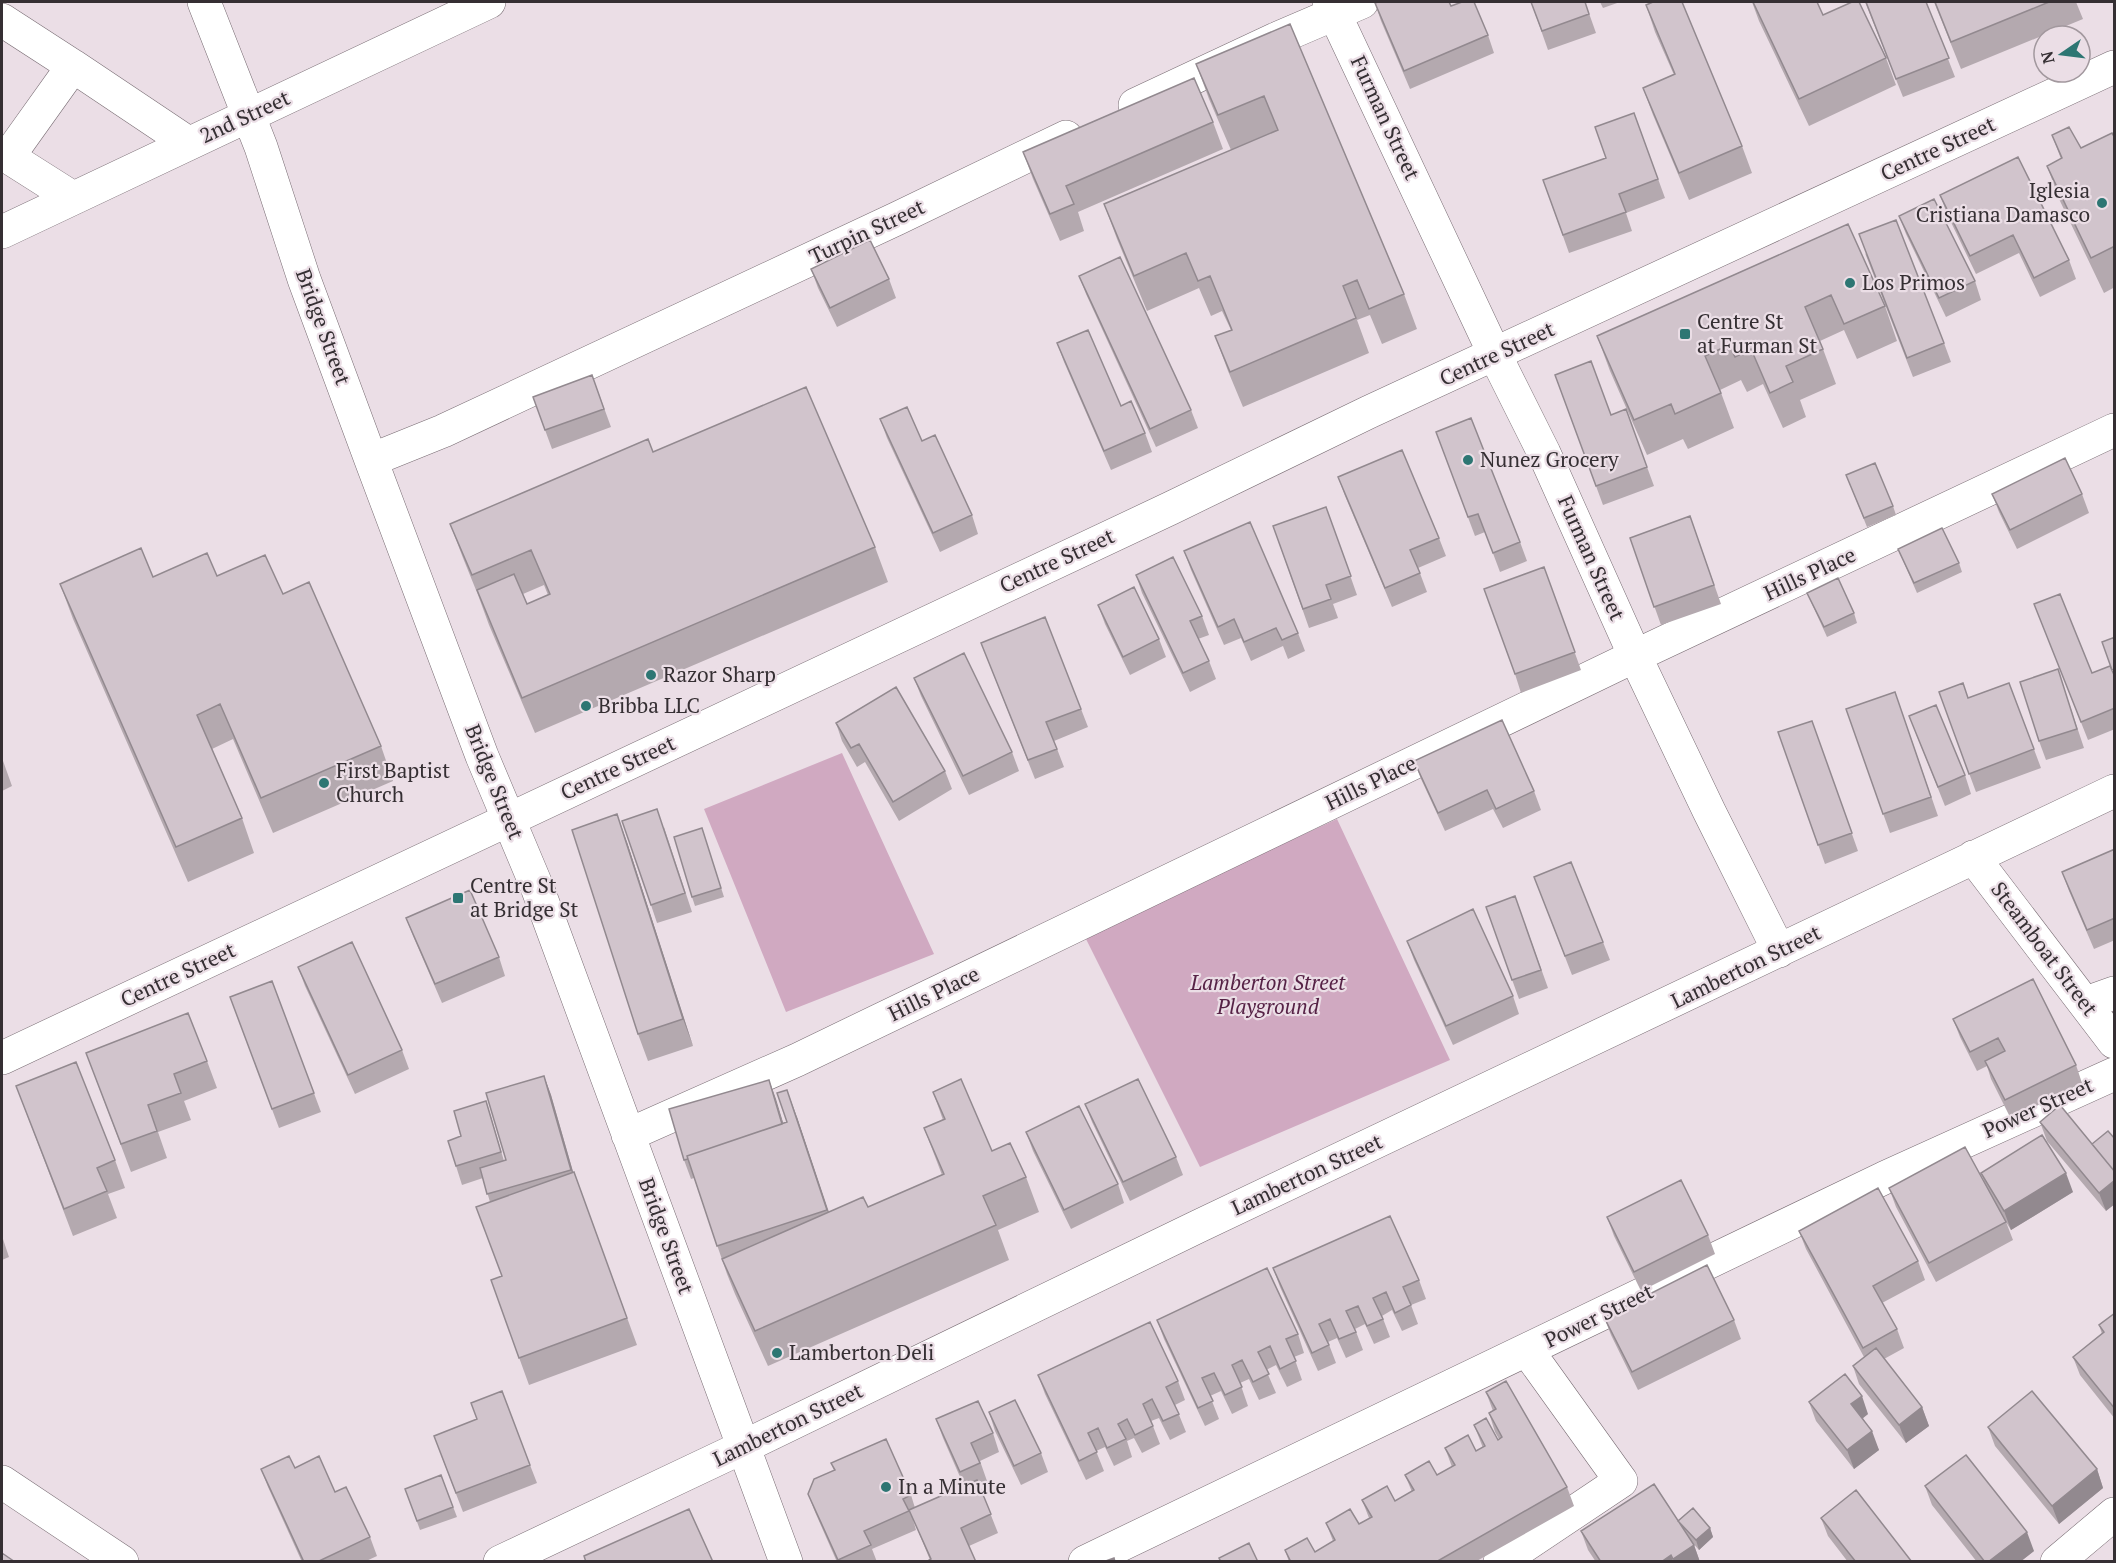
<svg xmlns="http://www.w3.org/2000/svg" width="2116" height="1563" font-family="'PT Serif',serif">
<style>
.green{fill:#d0a9c1}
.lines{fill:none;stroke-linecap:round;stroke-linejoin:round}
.minor-casing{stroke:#786c73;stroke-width:34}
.minor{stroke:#fff;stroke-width:33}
.wall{fill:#b4a9af;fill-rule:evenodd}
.shaded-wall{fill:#92898f}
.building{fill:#d1c4cc;stroke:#92898f;stroke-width:1.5}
.poi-dot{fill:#2d7673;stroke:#ebdee6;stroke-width:2}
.labels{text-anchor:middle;stroke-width:4.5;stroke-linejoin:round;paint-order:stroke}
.street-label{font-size:21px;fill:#352f33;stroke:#ebdee6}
.poi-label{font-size:21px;fill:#352f33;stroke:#ebdee6;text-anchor:start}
.park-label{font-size:21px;font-style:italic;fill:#562246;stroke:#ebdee6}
</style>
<rect width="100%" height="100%" fill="#ebdee6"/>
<path class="green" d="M842,753L934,954L786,1012L704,809Z
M1337,819L1450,1060L1200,1167L1084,935Z"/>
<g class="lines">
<g class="minor-casing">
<path id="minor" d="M204,2L261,147L304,279L371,460L482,756L537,887L786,1562
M1329,2L1495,355L1544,453L1635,656L1709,811L1779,951
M2,20L73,66L8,157
M73,66L188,143
M1135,105L1276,39L1362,2
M2,153L73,198
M2,232L489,2
M371,460L443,431L896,219L1066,137
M1973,857L2114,1042
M2086,1003L2114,993
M2,1058L1171,508L1369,412L2114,67
M628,1135L797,1060L1635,656L2114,430
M2,1482L122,1562
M500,1562L743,1447L1199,1226L2114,791
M1085,1562L1884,1178L2114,1074
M1500,1562L1621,1481L1527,1350
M2057,1562L2114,1514"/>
</g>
<use href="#minor" class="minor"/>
</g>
<path class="wall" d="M1531,2H1585L1596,33L1548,50Z
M1600,2H1620L1603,8Z
M1752,2H1817L1823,15L1886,58L1896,85L1809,126L1759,21Z
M1865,2H1926L1955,77L1903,97Z
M1934,2H2076L2083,19L1961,69Z
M1375,3L1488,35L1494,53L1410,89L1381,21Z
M1646,5L1742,146L1752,173L1689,200L1653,115L1643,88L1674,75L1655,32Z
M1290,24L1404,294L1417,329L1382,344L1370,315L1357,320L1369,353L1243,407L1228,371L1215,336L1231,330L1222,311L1211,316L1199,288L1147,311L1117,239L1104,204L1231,150L1209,99L1196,64Z
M1634,113L1665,198L1626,213L1632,231L1569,253L1543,180L1606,158Z
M1213,122L1223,149L1078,212L1084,231L1060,241L1033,179L1023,152Z
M2052,135L2081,148L2115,138V287L2104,293L2060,201L2047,166L2061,159Z
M1940,195L2069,260L2076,279L2040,297L2019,253L1976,274L1947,214Z
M1899,216L1975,281L1981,300L1946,317L1906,234Z
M1848,224L1885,306L1897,341L1857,359L1844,330L1820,341L1836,384L1800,400L1806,417L1783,428L1763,384L1747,392L1741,380L1720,390L1734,428L1688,449L1683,439L1647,455L1610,371L1597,336Z
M1865,253L1944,343L1951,362L1913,377Z
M811,269L889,279L896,298L837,327L818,288Z
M1079,276L1191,410L1198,428L1156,447L1086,294Z
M1057,343L1121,406L1145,433L1152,452L1111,470L1064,362Z
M592,375L611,427L552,449L533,397Z
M1555,375L1611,415L1647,467L1654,486L1603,505Z
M880,419L972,515L978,534L940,552L887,438Z
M1436,432L1520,542L1527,561L1500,572L1485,532L1475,536Z
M653,452L875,547L888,582L535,733L489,625L478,595L463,558L450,524ZM544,585L548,595L527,604L523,594Z
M1846,475L1893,506L1896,515L1867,527Z
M1338,477L1439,538L1446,556L1418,568L1427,592L1392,607L1345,496Z
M1992,494H2082L2089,513L2017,549L1999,512Z
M1326,507L1357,595L1333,604L1338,618L1309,628L1273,526Z
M1690,516L1721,604L1661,625L1630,538Z
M1898,549L1959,563L1962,572L1917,593Z
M1184,551L1298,633L1305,651L1288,659L1283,646L1251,661L1241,638L1224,645L1191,570Z
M1544,567L1581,670L1521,693L1515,674Z
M1136,575L1202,616L1209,635L1198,639L1209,661L1216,679L1190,692L1142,593Z
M217,576L381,746L393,781L273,833L233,739L212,749L242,818L254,853L188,882L73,619L60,584L153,577Z
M1807,593L1854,613L1857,623L1827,637L1811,602Z
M2034,604L2092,673L2115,677V729L2088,740Z
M1098,605L1159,639L1166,657L1130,675L1105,624Z
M981,643L1081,709L1088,727L1054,741L1064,767L1035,779Z
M914,678L1012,752L1019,771L969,795L921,696Z
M2009,683L2041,768L1976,792L1939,692L1968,698Z
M2064,688L2084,748L2046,760L2039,741Z
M1895,692L1938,816L1890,833L1846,709Z
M1909,716L1965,775L1971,794L1945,806Z
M1812,721L1858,851L1825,864L1778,732Z
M836,723L945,771L952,789L899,821L865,762L857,767L842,741Z
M2,758L12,786L2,791Z
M1414,761L1534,791L1541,810L1503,828L1493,809L1445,831L1421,779Z
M664,827L692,912L657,923L651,905Z
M702,828L724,897L695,906L692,897Z
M627,842L693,1046L648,1061L638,1034Z
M2115,849V940L2094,949L2069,891L2062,872Z
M1534,877L1603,942L1610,960L1572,975Z
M1515,896L1548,988L1519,999L1486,907Z
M406,918L499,957L505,976L442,1003L413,936Z
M1407,941L1513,996L1519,1014L1453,1045L1414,960Z
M298,967L402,1050L409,1069L355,1094L305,986Z
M272,981L321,1112L279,1128L230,997Z
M1953,1019L2076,1065L2082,1083L2011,1119L1991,1079L1987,1066L1977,1071L1960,1037Z
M86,1053L207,1061L217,1088L184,1101L191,1120L158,1132L167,1158L131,1172Z
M544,1076L551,1095L573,1172H574L637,1345L529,1385L491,1280L502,1276L490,1202L483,1178L462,1185L456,1166L461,1136L486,1101L492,1120L504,1161L506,1160Z
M769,1080L783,1123L797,1117L829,1212L868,1207L942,1175L924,1128L943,1120L933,1092L992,1151L1026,1177L1039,1212L998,1230L1009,1260L768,1366L735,1294L727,1274L694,1178L691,1179L684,1160Z
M16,1086L115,1160L125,1188L108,1194L117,1218L73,1236Z
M1085,1104L1176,1157L1183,1175L1130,1201L1092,1122Z
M2040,1122L2092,1144L2106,1211L2047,1141Z
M1026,1132L1118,1184L1124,1203L1071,1229L1033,1151Z
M1981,1173L2073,1192L2011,1230L2006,1222L2013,1240L1936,1282L1896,1207L1889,1188L1984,1181Z
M1607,1217L1708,1235L1715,1254L1641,1291L1614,1236Z
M1799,1231L1918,1261L1925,1280L1882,1303L1897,1329L1904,1348L1884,1359L1922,1407L1929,1426L1906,1443L1859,1384L1853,1366L1864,1357L1806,1249Z
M2,1236L9,1257L2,1260Z
M1273,1268L1419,1280L1426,1299L1411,1305L1418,1324L1402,1331L1392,1310L1382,1316L1390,1337L1374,1344L1365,1324L1355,1329L1363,1350L1346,1358L1337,1338L1328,1342L1336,1363L1318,1371L1280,1287Z
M2115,1313V1419L2080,1375L2073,1357L2102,1334L2099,1325Z
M1604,1317L1734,1320L1741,1339L1638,1390L1611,1335Z
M1157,1320L1298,1334L1304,1353L1294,1357L1302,1380L1287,1387L1276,1365L1266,1370L1276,1393L1259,1400L1249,1379L1240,1383L1248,1406L1232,1414L1221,1391L1210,1396L1219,1419L1205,1426L1164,1339Z
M1038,1375L1178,1381L1185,1400L1175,1405L1186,1432L1170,1440L1159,1418L1151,1421L1160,1444L1142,1453L1134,1438L1127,1441L1132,1457L1114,1466L1105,1447L1096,1451L1104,1471L1086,1480L1045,1394Z
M1486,1392L1567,1487L1574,1506L1475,1562H1289L1285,1550L1315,1552L1333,1541L1326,1523L1359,1524L1369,1518L1362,1500L1395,1501L1412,1492L1405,1475H1437L1452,1467L1445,1448L1476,1451L1483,1448L1474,1425L1498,1440L1499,1439L1495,1432L1489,1413L1493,1411Z
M1809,1402L1868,1414L1863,1418L1879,1450L1854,1469L1816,1421Z
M989,1412L1041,1453L1048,1472L1021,1485L995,1431Z
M936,1419L993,1433L999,1452L980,1461L987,1481L979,1485L998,1533L969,1546L930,1560L912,1516L916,1530L872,1549L877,1562H837L815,1512L808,1494L834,1471L831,1463L911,1495L915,1508L964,1486L943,1438Z
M1988,1427L2097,1469L2103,1488L2059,1524L1995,1446Z
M441,1455L530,1465L537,1483L463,1512Z
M295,1468L335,1492L370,1537L377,1556L364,1562H302L268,1487L261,1469Z
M441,1475L457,1517L420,1530L405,1489Z
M1925,1486L2034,1551L2020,1562H1977L1932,1505Z
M1821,1518L1912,1562H1848L1828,1536Z
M1679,1521L1710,1528L1713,1537L1699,1550L1692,1542L1694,1545L1700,1562H1596L1588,1550L1581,1531Z"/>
<path class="shaded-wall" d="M617,814L627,842L693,1046L683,1019Z
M544,1076L551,1095L578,1189L571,1170Z
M769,1080L776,1099L791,1149L785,1131Z
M787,1090L797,1117L837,1237L827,1210Z
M2066,1173L2073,1192L2011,1230L2004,1211Z
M2115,1180V1204L2106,1211L2099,1193Z
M1862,1396L1868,1414L1858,1422L1851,1404Z
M1922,1407L1929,1426L1906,1443L1899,1425Z
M1872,1431L1879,1450L1854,1469L1847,1450Z
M2097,1469L2103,1488L2059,1524L2052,1506Z
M1710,1528L1713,1537L1699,1550L1696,1540Z
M2027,1532L2034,1551L2020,1562H1988Z
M1694,1545L1700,1562H1674L1673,1559Z
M1671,1555L1673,1562H1661Z"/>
<path class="building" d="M1378,2H1449L1451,6L1462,2H1474L1488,35L1404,71L1375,3Z
M1531,2H1585L1589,14L1542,31Z
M1653,2H1682L1742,146L1679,173L1643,88L1675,74L1646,5Z
M1753,2H1817L1823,15L1852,2H1859L1886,58L1799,99Z
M1866,2H1926L1949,58L1896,79Z
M1935,2H2049L1951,42Z
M1290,24L1404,294L1369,309L1357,280L1343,286L1356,318L1230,372L1215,336L1232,330L1210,276L1198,281L1186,253L1134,276L1104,204L1278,130L1264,96L1218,115L1196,64Z
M1194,78L1213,122L1066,186L1074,204L1050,214L1023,152Z
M1634,113L1658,179L1619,194L1626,212L1563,235L1543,180L1606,158L1595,127Z
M2069,127L2081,148L2112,133L2115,138V246L2091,258L2047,166L2062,158L2052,135Z
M2018,157L2069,260L2034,278L2013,235L1970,256L1940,195Z
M1934,199L1975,281L1939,298L1899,216Z
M1896,220L1944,343L1907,358L1859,234Z
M1848,224L1885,306L1844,324L1831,295L1805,307L1823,349L1786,366L1793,382L1770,393L1751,349L1735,357L1729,345L1705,356L1721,393L1675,414L1671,404L1634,420L1597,336Z
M870,240L889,279L830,308L811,269Z
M1120,257L1191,410L1150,429L1079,276Z
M1088,330L1121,406L1131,401L1145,433L1104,451L1057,343Z
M1591,361L1611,415L1626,409L1647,467L1596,486L1555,375Z
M592,375L604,409L545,430L533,397Z
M806,387L875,547L522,698L477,590L514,574L527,604L550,594L531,550L472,575L450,524L648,439L653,452Z
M907,407L922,441L935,435L972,515L933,533L880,419Z
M1471,418L1520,542L1493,553L1478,514L1468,517L1436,432Z
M1402,450L1439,538L1410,550L1420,573L1385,588L1338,477Z
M2065,458L2082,494L2010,530L1992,494Z
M1875,463L1893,506L1864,518L1846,475Z
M1326,507L1351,576L1326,585L1331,599L1303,609L1273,526Z
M1690,516L1714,585L1654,607L1630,538Z
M1250,522L1298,633L1282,640L1276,628L1244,642L1234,619L1218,627L1184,551Z
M1942,528L1959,563L1914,583L1898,549Z
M141,548L153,577L207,553L217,576L265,555L283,594L309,582L381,746L261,798L220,704L197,715L242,818L176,847L60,584Z
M1173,557L1202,616L1190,621L1209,661L1183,673L1136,575Z
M1544,567L1575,652L1515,674L1484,589Z
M1838,578L1854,613L1824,627L1807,593Z
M1134,587L1159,639L1123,657L1098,605Z
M2060,594L2092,673L2110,666L2115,677V708L2081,722L2034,604Z
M1045,617L1081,709L1046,722L1057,749L1028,760L981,643Z
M2115,637V669L2112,670L2102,642Z
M964,653L1012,752L963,776L914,678Z
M2058,669L2077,729L2039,741L2020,682Z
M1963,683L1968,698L2009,683L2034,749L1969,774L1939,692Z
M896,687L945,771L893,802L859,744L851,748L836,723Z
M1895,692L1931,797L1883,814L1846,709Z
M1936,705L1965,775L1938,787L1909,716Z
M1502,720L1534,791L1496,809L1487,790L1438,813L1414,761Z
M1812,721L1852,833L1818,845L1778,732Z
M657,809L685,893L651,905L622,821Z
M617,814L683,1019L638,1034L572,830Z
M702,828L721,888L692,897L674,837Z
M2115,849V918L2087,930L2062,872Z
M1571,862L1603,942L1565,956L1534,877Z
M470,890L499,957L435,984L406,918Z
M1515,896L1541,970L1512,980L1486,907Z
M1473,909L1513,996L1446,1026L1407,941Z
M352,942L402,1050L348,1075L298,967Z
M2033,979L2076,1065L2005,1100L1985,1061L2005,1051L1998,1038L1970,1052L1953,1019Z
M272,981L314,1093L272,1109L230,997Z
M188,1013L207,1061L174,1074L181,1093L148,1105L157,1131L121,1144L86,1053Z
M76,1062L115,1160L97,1168L107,1191L64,1209L16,1086Z
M544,1076L571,1170L487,1194L480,1168L506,1160L486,1093Z
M961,1079L992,1151L1010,1143L1026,1177L983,1196L996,1225L755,1331L722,1259L863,1197L868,1207L944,1174L924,1128L945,1119L933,1092Z
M1138,1079L1176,1157L1123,1182L1085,1104Z
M769,1080L782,1124L687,1156L688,1159L684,1160L669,1109Z
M787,1090L827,1210L717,1246L687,1156L787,1122L777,1093Z
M486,1101L501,1152L456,1166L448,1141L461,1136L454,1111Z
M2060,1105L2115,1172V1180L2099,1193L2040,1122Z
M1079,1106L1118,1184L1064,1210L1026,1132Z
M2108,1131L2115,1139V1172L2092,1144Z
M2042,1135L2066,1173L2004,1211L1981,1173Z
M1965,1147L2006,1222L1929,1263L1889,1188Z
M574,1172L627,1318L519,1358L491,1280L502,1276L476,1207Z
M1681,1180L1708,1235L1634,1272L1607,1217Z
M1878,1188L1918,1261L1873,1286L1897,1329L1863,1348L1799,1231Z
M1390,1216L1419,1280L1403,1287L1411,1305L1395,1313L1386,1292L1373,1298L1383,1319L1367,1326L1358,1306L1346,1311L1356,1332L1339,1339L1330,1319L1319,1324L1329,1345L1312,1353L1273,1268Z
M1707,1265L1734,1320L1632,1372L1604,1317Z
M1267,1268L1298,1334L1286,1339L1296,1361L1280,1369L1270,1346L1258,1352L1269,1374L1253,1382L1242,1360L1232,1365L1242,1387L1225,1395L1214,1373L1202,1378L1213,1401L1198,1408L1157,1320Z
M2115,1313V1409L2073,1357L2104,1332L2099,1325Z
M1150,1322L1178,1381L1166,1387L1179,1414L1163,1421L1152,1399L1143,1404L1153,1426L1135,1435L1127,1419L1118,1424L1126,1439L1107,1448L1098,1428L1088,1433L1097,1452L1079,1461L1038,1375Z
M1876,1348L1922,1407L1899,1425L1853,1366Z
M1845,1374L1862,1396L1851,1404L1872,1431L1847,1450L1809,1402Z
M1506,1381L1567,1487L1436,1562H1291L1285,1550L1307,1538L1315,1552L1335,1540L1326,1523L1350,1509L1359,1524L1372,1517L1362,1500L1387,1486L1395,1501L1414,1490L1405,1475L1429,1461L1437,1475L1455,1465L1445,1448L1468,1435L1476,1451L1485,1446L1474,1425L1486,1418L1498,1440L1502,1437L1489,1413L1496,1409L1486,1392Z
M502,1391L530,1465L456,1493L434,1436L477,1419L471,1403Z
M2032,1391L2097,1469L2052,1506L1988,1427Z
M1015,1400L1041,1453L1014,1466L989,1412Z
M978,1401L993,1433L971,1443L980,1463L960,1472L936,1419Z
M886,1439L911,1495L903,1499L909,1511L864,1531L871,1545L838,1560L808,1494L814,1479L835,1470L831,1463Z
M1966,1455L2027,1532L1988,1562H1985L1925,1486Z
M289,1456L295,1468L319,1456L335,1492L346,1487L370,1537L317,1562H304L261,1469Z
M441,1475L453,1507L417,1521L405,1489Z
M977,1480L991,1514L961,1528L976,1562H926L931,1559L909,1510Z
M1654,1484L1694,1545L1673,1559L1671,1555L1661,1562H1601L1581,1531Z
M1856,1490L1912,1562H1856L1821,1518Z
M1693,1508L1710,1528L1696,1540L1678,1521Z
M689,1509L713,1562H586L584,1556Z
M1249,1543L1258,1562H1221L1219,1558Z
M2,1553L15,1562H2Z
M1114,1558L1115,1562H1103Z"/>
<g class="poi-dot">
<circle cx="2102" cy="203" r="6"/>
<circle cx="1850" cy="283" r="6"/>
<rect x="1679" y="328" width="12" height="12" rx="3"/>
<circle cx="1468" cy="460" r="6"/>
<circle cx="651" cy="675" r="6"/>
<circle cx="586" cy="706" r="6"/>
<circle cx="324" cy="783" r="6"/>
<rect x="452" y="892" width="12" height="12" rx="3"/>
<circle cx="777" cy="1353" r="6"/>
<circle cx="886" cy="1487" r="6"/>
</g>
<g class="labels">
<g class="street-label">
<text transform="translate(245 117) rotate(-25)" y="7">2nd Street</text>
<text transform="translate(1385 118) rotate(65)" y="7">Furman Street</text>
<text transform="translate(1938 149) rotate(-25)" y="7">Centre Street</text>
<text transform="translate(867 232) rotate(-25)" y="7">Turpin Street</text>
<text transform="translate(323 327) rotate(70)" y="7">Bridge Street</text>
<text transform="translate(1497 354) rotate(-25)" y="7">Centre Street</text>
<text transform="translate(1591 558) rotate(66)" y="7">Furman Street</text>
<text transform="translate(1057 561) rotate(-25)" y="7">Centre Street</text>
<text transform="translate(1810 574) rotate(-25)" y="7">Hills Place</text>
<text transform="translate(618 768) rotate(-25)" y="7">Centre Street</text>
<text transform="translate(494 782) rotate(68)" y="7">Bridge Street</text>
<text transform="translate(1371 783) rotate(-26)" y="7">Hills Place</text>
<text transform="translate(2044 949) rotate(53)" y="7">Steamboat Street</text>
<text transform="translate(1746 967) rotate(-26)" y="7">Lamberton Street</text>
<text transform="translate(178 975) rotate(-25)" y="7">Centre Street</text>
<text transform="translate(934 994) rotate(-26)" y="7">Hills Place</text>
<text transform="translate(2038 1108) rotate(-24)" y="7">Power Street</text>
<text transform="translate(1307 1175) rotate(-25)" y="7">Lamberton Street</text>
<text transform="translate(666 1236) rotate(70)" y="7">Bridge Street</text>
<text transform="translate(1599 1316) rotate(-26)" y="7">Power Street</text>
<text transform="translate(788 1425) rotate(-26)" y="7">Lamberton Street</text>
</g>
<g class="poi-label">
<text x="2090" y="198" text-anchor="end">Iglesia<tspan x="2090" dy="24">Cristiana Damasco</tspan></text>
<text x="1862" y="290">Los Primos</text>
<text x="1697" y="329">Centre St<tspan x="1697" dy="24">at Furman St</tspan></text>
<text x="1480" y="467">Nunez Grocery</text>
<text x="663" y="682">Razor Sharp</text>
<text x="598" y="713">Bribba LLC</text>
<text x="336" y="778">First Baptist<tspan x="336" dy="24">Church</tspan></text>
<text x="470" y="893">Centre St<tspan x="470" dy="24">at Bridge St</tspan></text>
<text x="789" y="1360">Lamberton Deli</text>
<text x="898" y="1494">In a Minute</text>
</g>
<g class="park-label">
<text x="1268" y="990">Lamberton Street<tspan x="1268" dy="24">Playground</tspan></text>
</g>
</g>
<rect width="2116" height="1563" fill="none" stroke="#352f33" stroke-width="6"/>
<g transform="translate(2062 54) rotate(256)"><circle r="28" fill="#ebdee6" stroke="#a2989e" stroke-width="1.5"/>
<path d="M0-4.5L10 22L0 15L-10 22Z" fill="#2d7673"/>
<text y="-9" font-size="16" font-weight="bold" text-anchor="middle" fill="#352f33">N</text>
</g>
</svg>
